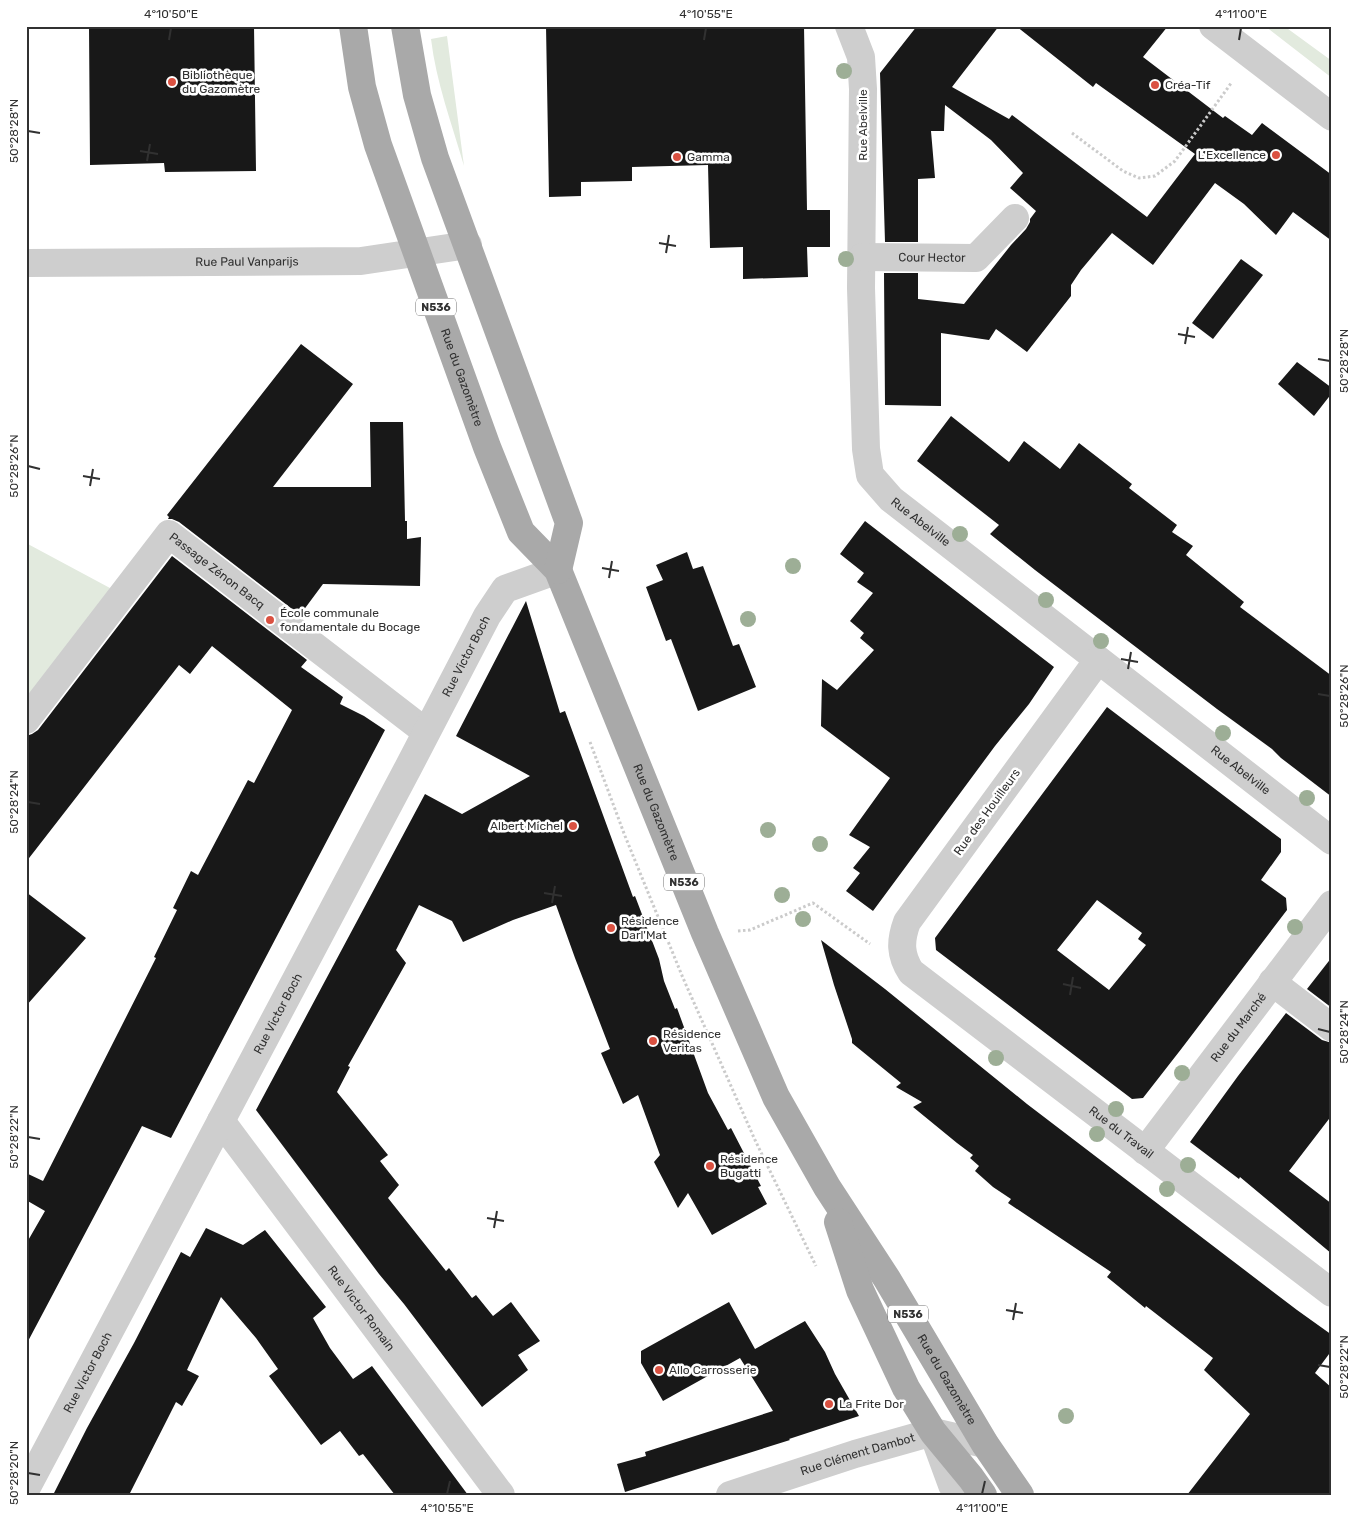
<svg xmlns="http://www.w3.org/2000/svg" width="1358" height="1521" font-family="Rubik,sans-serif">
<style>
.green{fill:#e2eade}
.building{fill:#181818;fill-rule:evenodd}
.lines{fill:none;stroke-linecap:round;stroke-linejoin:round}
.path{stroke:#cbcbcb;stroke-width:3;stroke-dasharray:2.5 2.5;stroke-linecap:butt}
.minor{stroke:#cecece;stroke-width:28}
.major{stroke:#a9a9a9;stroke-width:28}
.tree{fill:#9dae96}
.ticks{fill:none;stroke:#313131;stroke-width:2}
.poi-dot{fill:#da5141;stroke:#fff;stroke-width:2}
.labels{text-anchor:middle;stroke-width:5;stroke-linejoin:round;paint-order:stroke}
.shield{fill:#fff;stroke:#6f6f6f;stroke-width:1}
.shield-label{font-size:11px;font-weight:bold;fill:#313131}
.poi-label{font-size:12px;fill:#313131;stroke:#fff;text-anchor:start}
.street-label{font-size:12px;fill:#313131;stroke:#fff}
.neatline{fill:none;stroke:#313131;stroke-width:2}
.ticks-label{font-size:12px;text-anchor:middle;fill:#313131}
</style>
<rect width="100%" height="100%" fill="#fff"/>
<path class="green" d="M1265,26H1284L1332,61V78Z
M447,36L464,166C452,124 436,82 431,39Z
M26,543L123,595L26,720Z"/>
<path class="building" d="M89,26H254L256,171L165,172L164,163L90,165Z
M546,26H804L807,210H830V247H807L808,277L743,279V247L710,248L708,165L632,167V181L581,182V196L549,197Z
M917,26H999L952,87L1009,119L1012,115L1147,217L1195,154L1096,83L1093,87L1016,26H1168L1143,57L1223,118L1225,116L1252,135L1262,123L1332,175V241L1293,212L1276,235L1244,204L1215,183L1153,265L1112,233L1081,270L1071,285V296L1027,352L996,329L989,340L941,333V406L885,405L884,273H918V299L964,304L1011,245L1026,229L1030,222V219L1036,211L1010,188L1023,173L991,140L945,105L944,131H931L935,178L918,179V242H885L880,73Z
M1241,259L1263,275L1213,339L1192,323Z
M301,344L353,384L273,487H371L370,422H403L405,521H407V539L421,537L420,586L323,584L300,615L179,522L172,519H168L169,517L167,515Z
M1297,362L1332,388V393L1314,416L1278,384Z
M951,416L1009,462L1024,441L1060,469L1079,443L1132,484L1129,488L1177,525L1172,532L1193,546L1186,555L1244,602L1240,607L1332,676V797L1281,758L1272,749L1217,709L1035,570L990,534L999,525L917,461Z
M865,521L1054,667L1029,704L995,746L873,911L846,891L860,873L853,868L870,847L849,835L890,778L821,726L822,679L837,690L874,650L860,638L864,633L850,621L873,593L857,582L864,573L840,554Z
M687,552L693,569L703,566L733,646L739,644L756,687L698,711L671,639L666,641L646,587L663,580L656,565Z
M172,556L307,660L301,667L343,697L340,704L364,716L385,730L171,1138L142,1126L26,1345V1244L45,1211L26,1200V1173L43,1181L156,958L154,957L177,910L173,908L191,871L198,875L248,780L254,783L292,710L212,646L190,674L179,665L26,862V736L32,734L38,730Z
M526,601L560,713L565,711L633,897L635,896L659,959L664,981L675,1009L677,1008L708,1093L728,1130L731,1128L761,1186L758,1187L767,1204L712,1235L688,1193L678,1208L654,1162L660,1155L638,1095L623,1104L601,1053L610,1049L575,958L556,905L513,920L463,942L452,921L419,905L396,950L406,963L348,1066L350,1067L337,1092L388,1155L380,1161L399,1185L388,1198L446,1271L449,1268L472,1298L476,1295L493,1316L511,1302L540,1341L518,1355L528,1370L482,1407L404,1304L379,1274L256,1110L425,794L462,814L530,776L456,736Z
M1107,707L1281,839V852L1261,880L1286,898L1287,910L1182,1048L1143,1098L1132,1099L936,950L935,938ZM1097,900L1142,933L1138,939L1146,945L1109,990L1057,950Z
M26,892L86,938L26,1006Z
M821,940L885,989L1027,1104L1297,1310L1332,1335V1350L1315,1373L1332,1388V1495H1187L1250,1414L1204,1370L1213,1358L1146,1306L1145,1308L1107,1277L1111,1272L1008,1203L1011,1199L993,1187L975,1171L979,1166L970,1158L973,1155L957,1143L913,1107L922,1102L896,1087L901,1083L852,1043V1039L834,985Z
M1332,957V1008L1307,989Z
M1286,1013L1322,1040L1332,1043V1115L1289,1171L1332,1204V1254L1240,1177L1239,1179L1190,1142L1238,1076Z
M206,1228L243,1245L265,1230L326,1307L313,1318L330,1348L353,1379L372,1366L468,1495H395L363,1454L359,1456L340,1431L321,1445L269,1376L278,1369L256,1338L221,1297L187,1370L199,1376L182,1406L176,1402L129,1495H53L87,1428L134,1343L181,1252L190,1257Z
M729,1302L755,1349L805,1321L825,1352L835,1374L859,1416L789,1439L790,1440L625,1492L617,1464L646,1456L645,1452L773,1411L740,1358L663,1401L641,1363V1351Z"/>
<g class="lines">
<path class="path" d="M1072,133L1123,171L1139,178L1155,176L1175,161L1232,82
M590,742L625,836L683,978L755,1140L816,1266
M738,931L750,930L813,903L870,944"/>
<g class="minor">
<path id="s1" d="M849,26L861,57L863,89L861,288L866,449L870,475L891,499L1332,841"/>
<path d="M1213,26L1332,117"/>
<path id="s2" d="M862,257L976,258L1015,218"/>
<path id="s3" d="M26,263L361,261L468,245"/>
<path id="s4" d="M1098,660L907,922C900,941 900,955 911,972L1332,1293"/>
<path id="s5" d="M26,720L169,534L426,732"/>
<path d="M1272,982L1332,1028"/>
<path id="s6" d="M221,1121L501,1495"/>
<path id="s7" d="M1145,1151L1332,904"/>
<path d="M934,1436L952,1485L959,1495"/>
<path id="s8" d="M26,1489L408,768L487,616L505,589L558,570"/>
<path id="s9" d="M730,1495L855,1454L933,1432L985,1444"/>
</g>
<g class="major">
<path id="s10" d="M353,26L362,87L378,145L487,447L521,532L558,570L705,933L776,1097L827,1187L887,1279L985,1444L1020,1495"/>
<path d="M405,26L417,95L435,158L569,523L558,570"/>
<path d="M838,1222L860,1290L906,1388L933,1432L971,1478L983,1495"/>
</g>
</g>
<g class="tree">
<circle cx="844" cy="71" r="8"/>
<circle cx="846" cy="259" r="8"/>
<circle cx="960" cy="534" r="8"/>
<circle cx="793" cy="566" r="8"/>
<circle cx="1046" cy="600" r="8"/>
<circle cx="748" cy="619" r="8"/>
<circle cx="1101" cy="641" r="8"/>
<circle cx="1223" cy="733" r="8"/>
<circle cx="1307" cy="798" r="8"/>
<circle cx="768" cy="830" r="8"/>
<circle cx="820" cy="844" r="8"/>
<circle cx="782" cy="895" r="8"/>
<circle cx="803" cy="919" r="8"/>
<circle cx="1295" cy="927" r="8"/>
<circle cx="996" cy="1058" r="8"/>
<circle cx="1182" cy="1073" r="8"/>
<circle cx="1116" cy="1109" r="8"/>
<circle cx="1097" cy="1134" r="8"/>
<circle cx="1188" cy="1165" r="8"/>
<circle cx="1167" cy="1189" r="8"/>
<circle cx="1066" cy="1416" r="8"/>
</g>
<path class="ticks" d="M169,40L171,28M704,40L706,28M1239,40L1241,28M28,131L40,133M140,151L158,154M147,161L150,144M659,243L676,246M666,253L669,235M1178,334L1195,337M1185,344L1188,327M1318,359L1330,361M28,466L40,469M83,476L100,479M90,486L93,469M602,568L619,571M609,578L612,561M1121,659L1138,662M1128,669L1131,652M1318,694L1330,696M28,802L40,804M544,893L562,896M552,903L555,886M1063,984L1081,988M1070,995L1073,977M1318,1029L1330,1032M28,1137L40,1139M487,1218L504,1221M494,1228L497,1211M1006,1310L1023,1313M1013,1320L1016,1303M1318,1365L1330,1367M28,1473L40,1475M447,1494L450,1481M982,1494L985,1481"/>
<g class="poi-dot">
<circle cx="172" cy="82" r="5"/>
<circle cx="1155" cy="85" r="5"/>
<circle cx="1276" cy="155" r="5"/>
<circle cx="677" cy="157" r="5"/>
<circle cx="270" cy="620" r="5"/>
<circle cx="573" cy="826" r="5"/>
<circle cx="611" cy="928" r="5"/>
<circle cx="653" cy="1041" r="5"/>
<circle cx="710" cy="1166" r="5"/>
<circle cx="659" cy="1370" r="5"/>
<circle cx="829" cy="1404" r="5"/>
</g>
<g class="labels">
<g class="shield">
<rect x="416" y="298.5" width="40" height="17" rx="4"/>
<rect x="664" y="873.5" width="40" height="17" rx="4"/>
<rect x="888" y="1305.5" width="40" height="17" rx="4"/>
</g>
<g class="shield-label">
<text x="436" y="311">N536</text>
<text x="684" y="886">N536</text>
<text x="908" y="1318">N536</text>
</g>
<g class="poi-label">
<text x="182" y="79">Bibliothèque<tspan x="182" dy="14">du Gazomètre</tspan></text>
<text x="1165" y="89">Créa-Tif</text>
<text x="1266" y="159" text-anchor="end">L'Excellence</text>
<text x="687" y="161">Gamma</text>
<text x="280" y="617">École communale<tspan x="280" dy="14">fondamentale du Bocage</tspan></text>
<text x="563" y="830" text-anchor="end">Albert Michel</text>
<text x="621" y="925">Résidence<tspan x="621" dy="14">Darl'Mat</tspan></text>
<text x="663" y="1038">Résidence<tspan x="663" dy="14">Veritas</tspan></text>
<text x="720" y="1163">Résidence<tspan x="720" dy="14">Bugatti</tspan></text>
<text x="669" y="1374">Allo Carrosserie</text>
<text x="839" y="1408">La Frite Dor</text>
</g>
<g class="street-label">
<text transform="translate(863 125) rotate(-90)" y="4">Rue Abelville</text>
<text dy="4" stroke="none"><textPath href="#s2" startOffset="70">Cour Hector</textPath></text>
<text dy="4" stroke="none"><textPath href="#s3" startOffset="221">Rue Paul Vanparijs</textPath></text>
<text dy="4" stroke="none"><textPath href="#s10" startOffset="369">Rue du Gazomètre</textPath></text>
<text dy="4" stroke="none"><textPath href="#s1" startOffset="521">Rue Abelville</textPath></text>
<text dy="4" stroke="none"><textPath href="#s5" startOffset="295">Passage Zénon Bacq</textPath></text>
<text dy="4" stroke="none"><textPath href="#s8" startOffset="942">Rue Victor Boch</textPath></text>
<text dy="4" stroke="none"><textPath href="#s1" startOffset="926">Rue Abelville</textPath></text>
<text transform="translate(987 812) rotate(-54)" y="4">Rue des Houilleurs</text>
<text dy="4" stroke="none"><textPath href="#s10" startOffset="849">Rue du Gazomètre</textPath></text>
<text dy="4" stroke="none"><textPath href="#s8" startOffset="538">Rue Victor Boch</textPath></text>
<text dy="4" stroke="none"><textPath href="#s7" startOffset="155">Rue du Marché</textPath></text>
<text dy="4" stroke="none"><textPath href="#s4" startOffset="641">Rue du Travail</textPath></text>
<text dy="4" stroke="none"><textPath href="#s6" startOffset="234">Rue Victor Romain</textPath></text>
<text dy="4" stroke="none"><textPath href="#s8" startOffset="132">Rue Victor Boch</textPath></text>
<text dy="4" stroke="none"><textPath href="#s10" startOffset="1488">Rue du Gazomètre</textPath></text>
<text dy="4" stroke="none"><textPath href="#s9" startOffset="134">Rue Clément Dambot</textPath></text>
</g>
</g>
<rect width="1358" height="1521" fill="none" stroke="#ffffff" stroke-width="55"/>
<rect x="28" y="28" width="1302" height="1466" class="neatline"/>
<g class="ticks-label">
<text x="171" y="18">4°10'50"E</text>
<text x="706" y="18">4°10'55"E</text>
<text x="1241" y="18">4°11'00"E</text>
<text transform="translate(14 131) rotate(-90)" y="4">50°28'28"N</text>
<text transform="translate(1344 361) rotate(-90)" y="4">50°28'28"N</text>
<text transform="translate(14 466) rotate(-90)" y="4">50°28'26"N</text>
<text transform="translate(1344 696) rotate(-90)" y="4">50°28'26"N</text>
<text transform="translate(14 802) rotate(-90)" y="4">50°28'24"N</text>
<text transform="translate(1344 1032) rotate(-90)" y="4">50°28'24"N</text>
<text transform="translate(14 1137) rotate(-90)" y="4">50°28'22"N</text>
<text transform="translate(1344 1367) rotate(-90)" y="4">50°28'22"N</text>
<text transform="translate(14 1473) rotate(-90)" y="4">50°28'20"N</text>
<text x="447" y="1512">4°10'55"E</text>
<text x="982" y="1512">4°11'00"E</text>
</g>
</svg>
